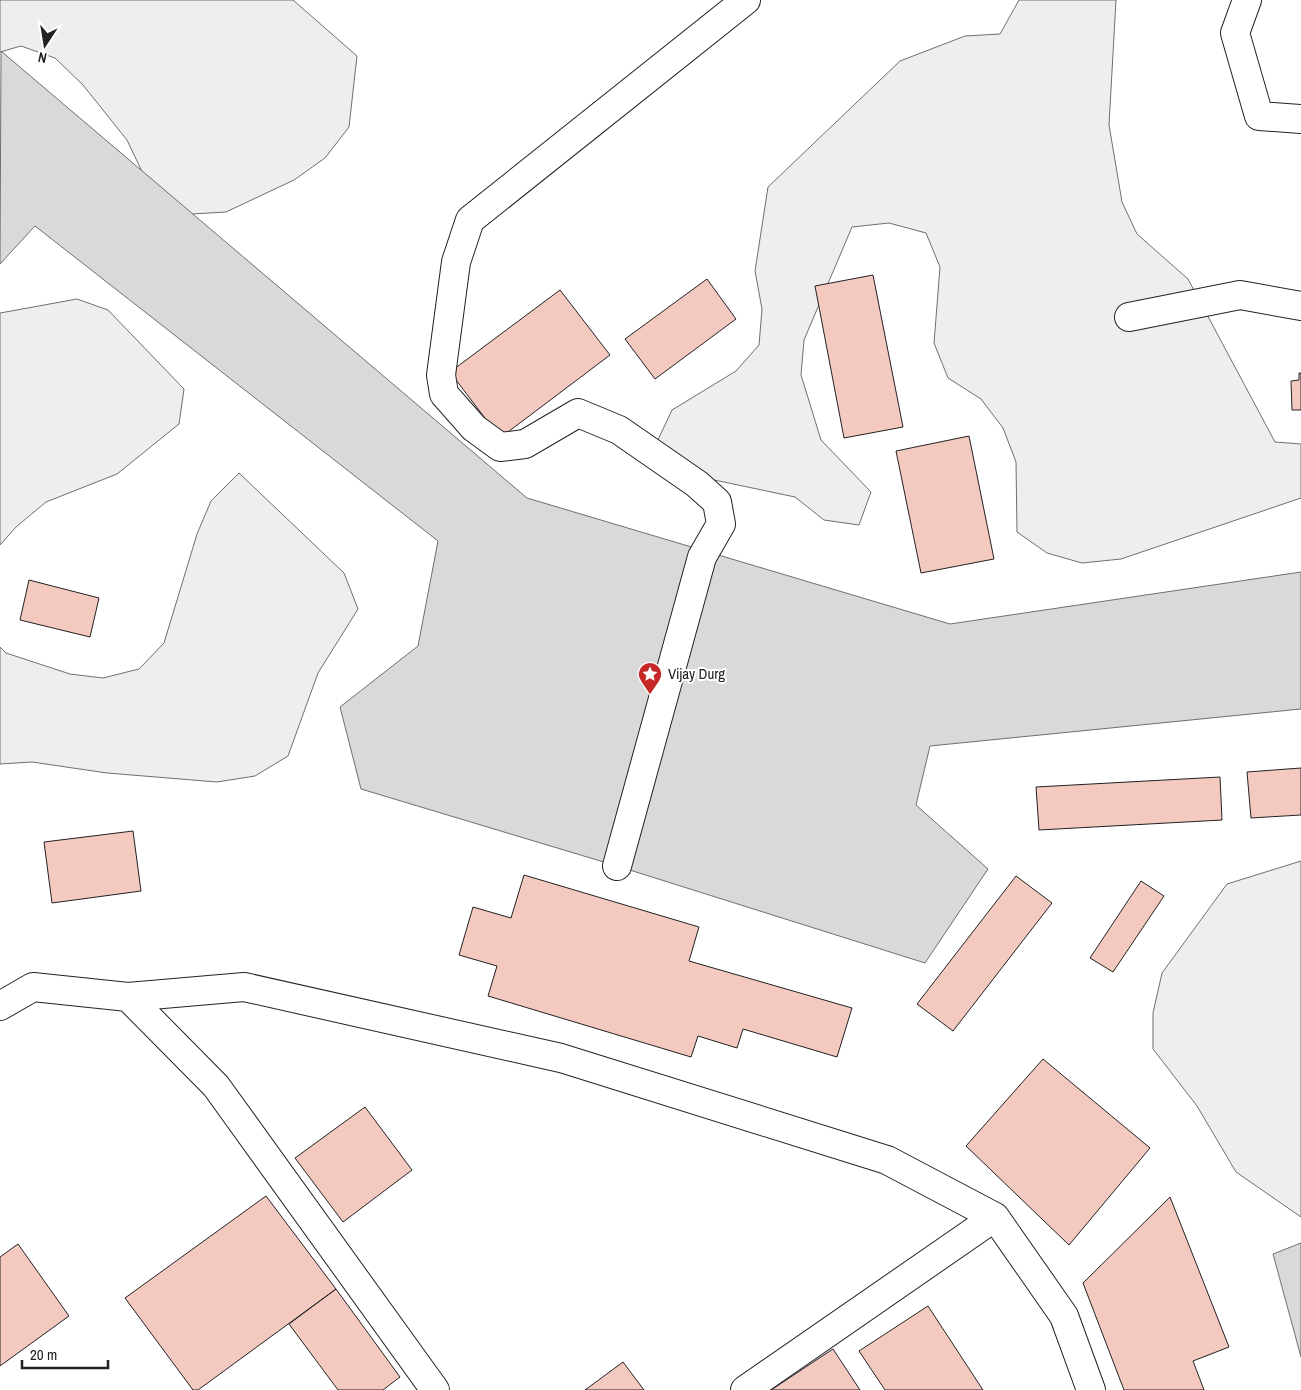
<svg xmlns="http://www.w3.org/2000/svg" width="1301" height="1390" font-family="'Archivo Narrow',sans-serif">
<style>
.green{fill:#eee;stroke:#6f6f6f}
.water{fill:#d9d9d9;stroke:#6f6f6f}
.building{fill:#f3c9c0;stroke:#222}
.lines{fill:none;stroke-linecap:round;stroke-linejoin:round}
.minor-casing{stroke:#222;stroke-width:30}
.minor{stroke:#fff;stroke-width:28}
.labels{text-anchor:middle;stroke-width:4;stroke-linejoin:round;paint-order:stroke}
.poi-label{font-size:15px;fill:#222;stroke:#fff;text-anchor:start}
</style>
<rect width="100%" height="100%" fill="#fff"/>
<path class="green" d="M0,0H293L357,56L349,127L325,158L294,180L226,212L192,214L158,205L127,140L83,85L55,58L21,46L0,52Z
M1019,0H1116L1109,125L1122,202L1137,234L1188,279L1275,442L1301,444V498L1121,559L1082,563L1047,553L1017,532L1016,462L1003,428L981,399L948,378L934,343L940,267L926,233L889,223L852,227L804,340L801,375L821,440L871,492L859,525L824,520L795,497L681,473L655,446L672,410L736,371L759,345L762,309L755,271L768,187L900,61L965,36L1000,34Z
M77,299L108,310L184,389L179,424L117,474L46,502L16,527L0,545V313Z
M239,473L344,573L358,609L318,673L288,756L255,776L217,782L107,773L32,762L0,764V647L6,653L70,674L103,678L139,669L164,643L197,534L211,501Z
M1301,861V1217L1236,1172L1197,1106L1153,1049V1013L1162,973L1227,884Z"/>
<path class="water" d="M1,51L527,498L950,624L1301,572V709L930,746L916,805L988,869L925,963L617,866L361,789L340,707L418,646L438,541L35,226L0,264Z
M1301,1243V1357L1273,1254Z"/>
<path class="building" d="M873,275L903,427L844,438L815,286Z
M707,279L736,319L655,379L625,339Z
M560,290L610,355L500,438L450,372Z
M1299,373H1301V410H1292L1291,381L1299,380Z
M969,436L994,559L921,573L896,451Z
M29,580L99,598L90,637L20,620Z
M1301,768V815L1251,818L1247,772Z
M1220,777L1222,820L1039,830L1036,787Z
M133,831L141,891L52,903L44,842Z
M524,875L699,927L689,961L852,1008L837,1057L743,1029L737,1048L698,1036L691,1057L488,996L497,966L459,955L473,907L511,918Z
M1016,876L1052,903L953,1031L917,1004Z
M1141,881L1164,896L1113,972L1090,958Z
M1043,1059L1150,1148L1069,1245L966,1146Z
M365,1107L412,1170L343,1222L295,1158Z
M266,1196L336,1289L198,1390H193L125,1298Z
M1170,1197L1229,1347L1193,1361L1204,1390H1124L1083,1283Z
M18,1244L69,1316L0,1366V1257Z
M336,1289L400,1377L383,1390H338L289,1324Z
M928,1306L983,1390H885L859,1351Z
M833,1349L860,1390H771Z
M623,1362L644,1390H585Z"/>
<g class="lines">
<g class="minor-casing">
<path id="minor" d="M1247,0L1235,33L1259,116L1301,119
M1129,317L1240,295L1301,306
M617,866L702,557L721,524L717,502L697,484L619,430L578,413L525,444L500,447L474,428L444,394L441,375L456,262L470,220L746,0
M128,997L216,1086L435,1390
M0,1006L33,987L128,997L244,987L561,1058L887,1160L995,1217L1064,1316L1091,1390
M745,1390L995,1217"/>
</g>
<use href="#minor" class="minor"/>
</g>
<defs>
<g id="sight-pin" transform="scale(1.25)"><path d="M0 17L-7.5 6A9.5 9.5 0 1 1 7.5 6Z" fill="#c62828" stroke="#fff"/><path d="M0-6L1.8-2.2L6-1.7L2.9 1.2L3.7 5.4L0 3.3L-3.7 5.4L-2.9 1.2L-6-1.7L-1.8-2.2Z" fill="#fff"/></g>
</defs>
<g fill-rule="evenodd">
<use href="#sight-pin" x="650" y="674"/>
</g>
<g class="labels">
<g class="poi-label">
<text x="668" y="679">Vijay Durg</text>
</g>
</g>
<g transform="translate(45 45) rotate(192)" stroke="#ffffff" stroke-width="4" paint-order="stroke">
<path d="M0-4L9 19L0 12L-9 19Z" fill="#222222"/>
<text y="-8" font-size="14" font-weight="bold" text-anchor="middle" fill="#222222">N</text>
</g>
<path d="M22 1360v8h86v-8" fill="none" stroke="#222222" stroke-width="2.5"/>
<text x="30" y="1360" font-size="15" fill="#222222" stroke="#ffffff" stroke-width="4" paint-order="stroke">20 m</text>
</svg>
